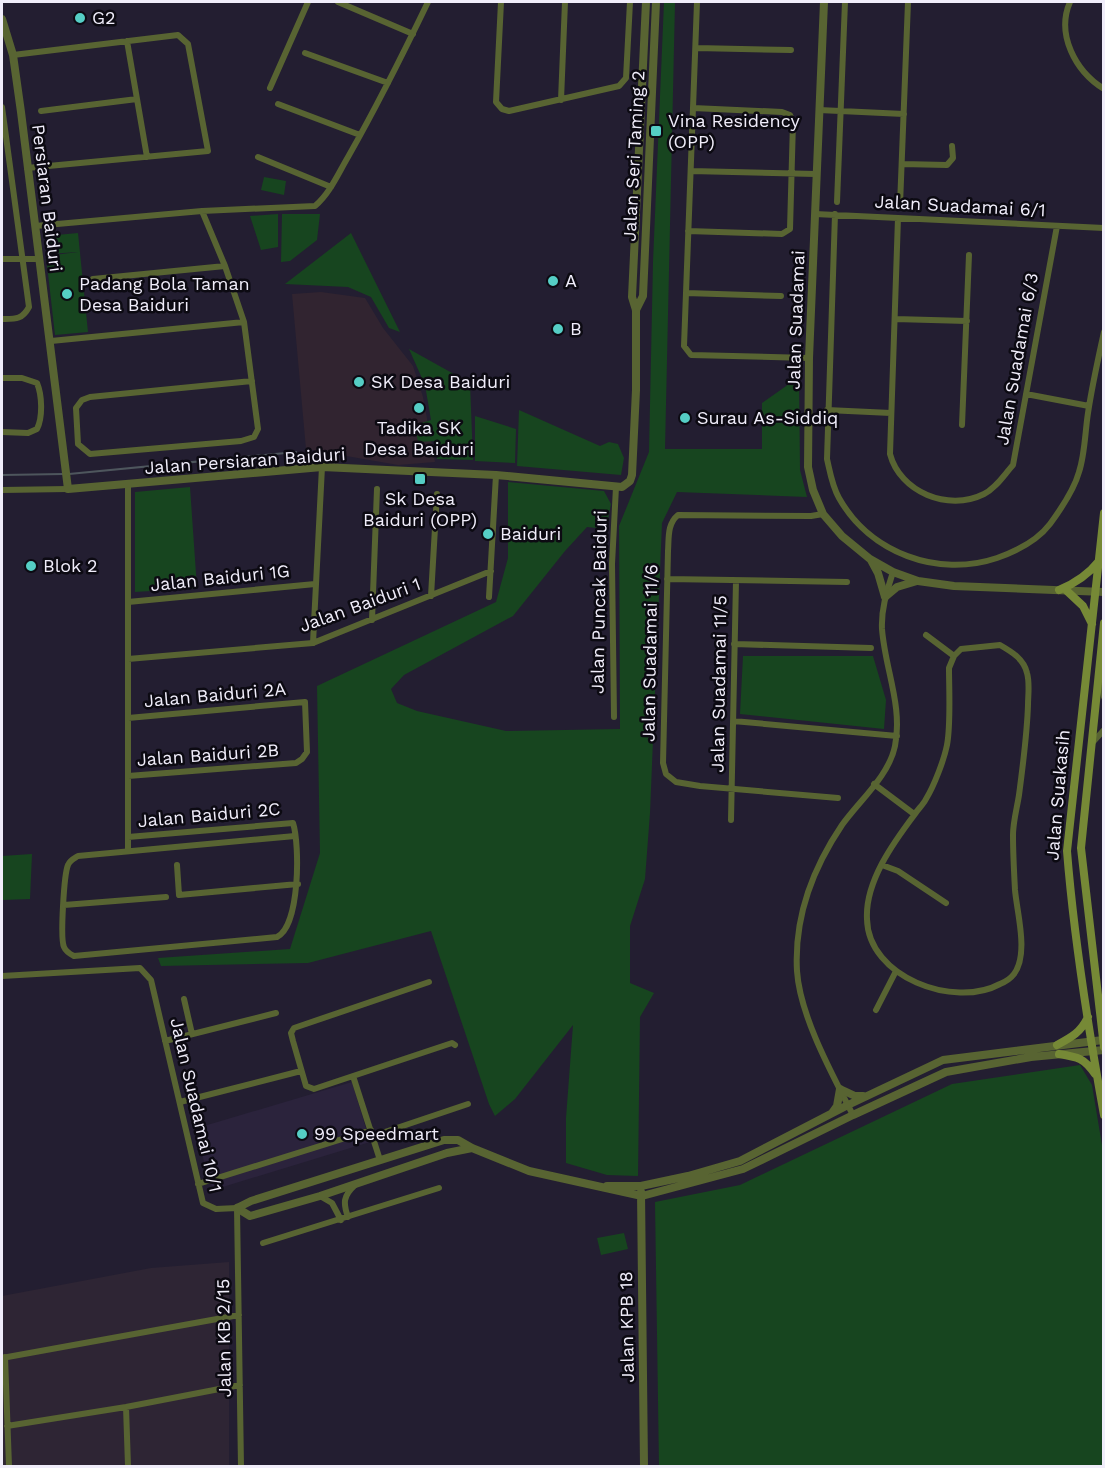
<svg xmlns="http://www.w3.org/2000/svg" width="1105" height="1468" font-family="'Work Sans',sans-serif">
<style>
.built{fill:#2b233c}
.industrial{fill:#2e2534}
.education{fill:#312430}
.green{fill:#17451f}
.lines{fill:none;stroke-linecap:round;stroke-linejoin:round}
.stream{stroke:#4e565d;stroke-width:2}
.minor{stroke:#586432;stroke-width:6}
.tertiary{stroke:#586432;stroke-width:8}
.secondary{stroke:#768936;stroke-width:8}
.poi-dot{fill:#55cec5;stroke:#0c0a12;stroke-width:2}
.labels{text-anchor:middle;stroke-width:5;stroke-linejoin:round;paint-order:stroke}
.poi-label{font-size:18px;fill:#f0edfa;stroke:#0c0a12;text-anchor:start}
.street-label{font-size:18px;fill:#f0edfa;stroke:#0c0a12}
</style>
<rect width="100%" height="100%" fill="#231e31"/>
<path class="built" d="M352,1082L370,1142L213,1190L194,1129Z"/>
<path class="industrial" d="M229,1262V1466H2V1296L151,1268Z"/>
<path class="education" d="M321,292L365,298L383,328L413,366L423,397L435,462L398,465L306,449L292,294Z"/>
<path class="green" d="M664,2H675L665,449H762V403L799,377L800,470L807,497L677,492L662,523L650,813L645,879L630,926V983L654,993L640,1017L638,1176L607,1175L566,1163V1118L573,1025L515,1099L495,1116L489,1104L431,931L308,963L161,966L158,958L290,949L320,853L317,686L496,602L508,558V482L604,491L611,504L606,529L587,527L565,551L513,616L404,675L391,689L397,703L417,711L506,731L620,729L619,526L649,452L653,262Z
M264,177L286,181L284,195L261,190Z
M278,214V247L261,250L250,216Z
M282,214H320L317,240L290,261L281,262Z
M78,233L88,332L55,335L46,256L78,252L48,254L46,236Z
M351,233L400,332L389,328L371,297L348,287L285,284Z
M409,349L470,383L473,460L437,459L435,441L418,442L415,425L431,420L425,385Z
M519,410L600,446L609,442L618,444L624,458L621,475L517,466Z
M475,416L516,429L515,463L475,461Z
M190,487L197,588L135,592V492Z
M743,656H873L886,700L884,729L740,714Z
M32,854L30,899L2,900V856Z
M1080,1065L1092,1085L1103,1151V1466H659L655,1202L740,1185L952,1084Z
M624,1233L628,1249L601,1255L597,1238Z"/>
<g class="lines">
<path class="stream" d="M69,474L296,452
M2,475L63,474"/>
<path class="minor" d="M338,2L413,34
M501,2L496,102L502,109L509,111L619,86L626,78L630,2
M697,2L684,346L691,355L809,358
M1070,2C1056,34 1075,71 1104,89
M127,41L147,157
M696,48L791,50
M305,53L388,83
M13,55L178,35L188,44L208,151L27,168
M270,88L308,2
M561,100L565,2
M278,104L360,135
M2,107L29,307C22,320 15,319 2,319
M819,110L904,114
M41,111L137,99
M258,157L331,187
M902,164L947,165L953,158L952,146
M691,171L816,174
M837,202L845,2
M900,205L908,2
M202,211L225,266L244,322L258,429L254,437L241,441L90,454L78,444L76,408L82,400L90,397L252,381
M815,214L1104,228
M835,214L827,459C830,472 832,486 839,498C870,553 938,578 997,558C1017,551 1037,541 1050,524C1061,509 1074,490 1079,472C1085,454 1085,432 1088,413C1092,386 1098,359 1104,332
M898,218L890,454C900,492 948,512 984,494C996,488 1004,475 1013,465L1057,226
M35,226L202,211L315,206C330,193 338,174 348,157C377,106 403,54 428,2
M688,231L782,234L790,229L793,122L790,115L782,112L693,108
M2,259H39
M93,279L225,266
M686,293L781,296
M895,319L967,321
M51,341L244,322
M2,378H22L37,383C42,395 43,417 37,429L28,433L2,432
M1026,394L1089,406
M827,410L891,413
M962,425L969,255
M2,490L68,489
M823,514L811,516L678,515C667,524 669,538 668,551L663,763L666,774L676,782L700,786L838,798
M667,579L847,582
M431,596L437,494
M489,597L496,475
M128,602L315,584
M372,620L377,489
M926,635L954,656
M313,643L322,467
M734,644L871,648
M1000,645C1012,652 1024,659 1027,673C1030,683 1028,695 1028,705C1027,735 1023,765 1019,795C1017,808 1013,822 1013,835C1013,853 1014,872 1015,890C1017,913 1029,954 1014,974C1011,978 1005,982 1000,984C954,1009 868,977 867,919C865,882 893,843 915,814C918,809 923,805 926,799C934,786 944,760 947,745C951,724 949,690 949,668L954,656L961,649Z
M128,659L313,643L491,571
M1101,678L1104,697
M614,717L612,564L616,487
M733,721L897,736
M1092,743L1104,730
M128,776L296,763L302,759L307,752L305,702L128,718
M874,784L914,814
M731,820L736,581
M128,837L293,823C300,845 300,926 277,937L74,956C70,954 66,952 64,947C60,939 64,874 68,865C70,860 73,859 78,856L295,836
M128,850V485
M177,865L179,895L298,884
M882,865L898,871L946,903
M64,905L166,897
M2,976L140,968L151,980L203,1203L216,1209L237,1208L241,1466
M429,982L294,1028L291,1033L293,1041L306,1086L314,1089L452,1043L455,1045
M184,999L192,1034
M876,1010L896,971
M165,1041L276,1013
M353,1076L380,1160
M180,1102L301,1071
M853,1115C832,1074 800,1016 797,971C794,918 813,868 842,825C859,801 889,776 895,746C903,706 885,669 882,629C881,609 887,591 893,572
M373,1136L468,1104
M198,1184L371,1130
M320,1196L332,1203L341,1220
M348,1217C343,1203 343,1196 355,1185
M263,1243L439,1188
M5,1357L9,1466
M2,1358L239,1315
M126,1407L128,1466
M7,1426L126,1407L240,1385"/>
<path class="tertiary" d="M824,2L809,358L808,467L813,490L823,514L842,536L870,559L893,572L918,581L954,586L1104,592
M2,19L13,55L21,112L68,489L322,467L496,475L622,487L630,481L632,475L636,390V310L632,297L646,2
M636,310L643,296L656,2
M871,560L878,573L885,597
M885,597L897,587L917,581
M840,1089L855,1096H863
M832,1113L837,1106L840,1089
M607,1186H641L688,1176L740,1161L848,1105L943,1060L1103,1040
M641,1192L644,1466
M237,1208L251,1201L444,1140H458L472,1148L529,1171L642,1196L743,1169L853,1115L946,1072L1031,1057L1104,1050
M237,1208L250,1216L320,1196L447,1153L472,1148"/>
<path class="secondary" d="M1104,513L1067,851C1074,939 1088,1027 1104,1115
M1059,590C1076,583 1088,575 1099,561
M1067,591L1083,606L1092,624
M1104,623L1081,848L1104,1047
M1057,1045C1072,1037 1081,1032 1088,1017
M1059,1054C1078,1057 1084,1058 1095,1074"/>
</g>
<g class="poi-dot">
<circle cx="80" cy="18" r="6"/>
<rect x="650" y="125" width="12" height="12" rx="3"/>
<circle cx="553" cy="281" r="6"/>
<circle cx="67" cy="294" r="6"/>
<circle cx="558" cy="329" r="6"/>
<circle cx="359" cy="382" r="6"/>
<circle cx="419" cy="408" r="6"/>
<circle cx="685" cy="418" r="6"/>
<rect x="414" y="473" width="12" height="12" rx="3"/>
<circle cx="488" cy="534" r="6"/>
<circle cx="31" cy="566" r="6"/>
<circle cx="302" cy="1134" r="6"/>
</g>
<g class="labels">
<g class="poi-label">
<text x="92" y="24">G2</text>
<text x="668" y="127">Vina Residency<tspan x="668" dy="21">(OPP)</tspan></text>
<text x="565" y="287">A</text>
<text x="79" y="290">Padang Bola Taman<tspan x="79" dy="21">Desa Baiduri</tspan></text>
<text x="570" y="335">B</text>
<text x="371" y="388">SK Desa Baiduri</text>
<text x="697" y="424">Surau As-Siddiq</text>
<text x="419" y="434" text-anchor="middle">Tadika SK<tspan x="419" dy="21">Desa Baiduri</tspan></text>
<text x="420" y="505" text-anchor="middle">Sk Desa<tspan x="420" dy="21">Baiduri (OPP)</tspan></text>
<text x="500" y="540">Baiduri</text>
<text x="43" y="572">Blok 2</text>
<text x="314" y="1140">99 Speedmart</text>
</g>
<g class="street-label">
<text transform="translate(634 156) rotate(-87)" y="6">Jalan Seri Taming 2</text>
<text transform="translate(47 198) rotate(83)" y="6">Persiaran Baiduri</text>
<text transform="translate(960 206) rotate(3)" y="6">Jalan Suadamai 6/1</text>
<text transform="translate(796 320) rotate(-88)" y="6">Jalan Suadamai</text>
<text transform="translate(1017 359) rotate(-80)" y="6">Jalan Suadamai 6/3</text>
<text transform="translate(245 461) rotate(-4)" y="6">Jalan Persiaran Baiduri</text>
<text transform="translate(220 578) rotate(-6)" y="6">Jalan Baiduri 1G</text>
<text transform="translate(599 602) rotate(-89)" y="6">Jalan Puncak Baiduri</text>
<text transform="translate(360 605) rotate(-20)" y="6">Jalan Baiduri 1</text>
<text transform="translate(650 653) rotate(-89)" y="6">Jalan Suadamai 11/6</text>
<text transform="translate(719 684) rotate(-89)" y="6">Jalan Suadamai 11/5</text>
<text transform="translate(215 695) rotate(-5)" y="6">Jalan Baiduri 2A</text>
<text transform="translate(208 755) rotate(-4)" y="6">Jalan Baiduri 2B</text>
<text transform="translate(1058 795) rotate(-85)" y="6">Jalan Suakasih</text>
<text transform="translate(209 815) rotate(-5)" y="6">Jalan Baiduri 2C</text>
<text transform="translate(196 1105) rotate(77)" y="6">Jalan Suadamai 10/1</text>
<text transform="translate(627 1327) rotate(-91)" y="6">Jalan KPB 18</text>
<text transform="translate(224 1338) rotate(-91)" y="6">Jalan KB 2/15</text>
</g>
</g>
<rect width="1105" height="1468" fill="none" stroke="#f0edfa" stroke-width="6"/>
</svg>
